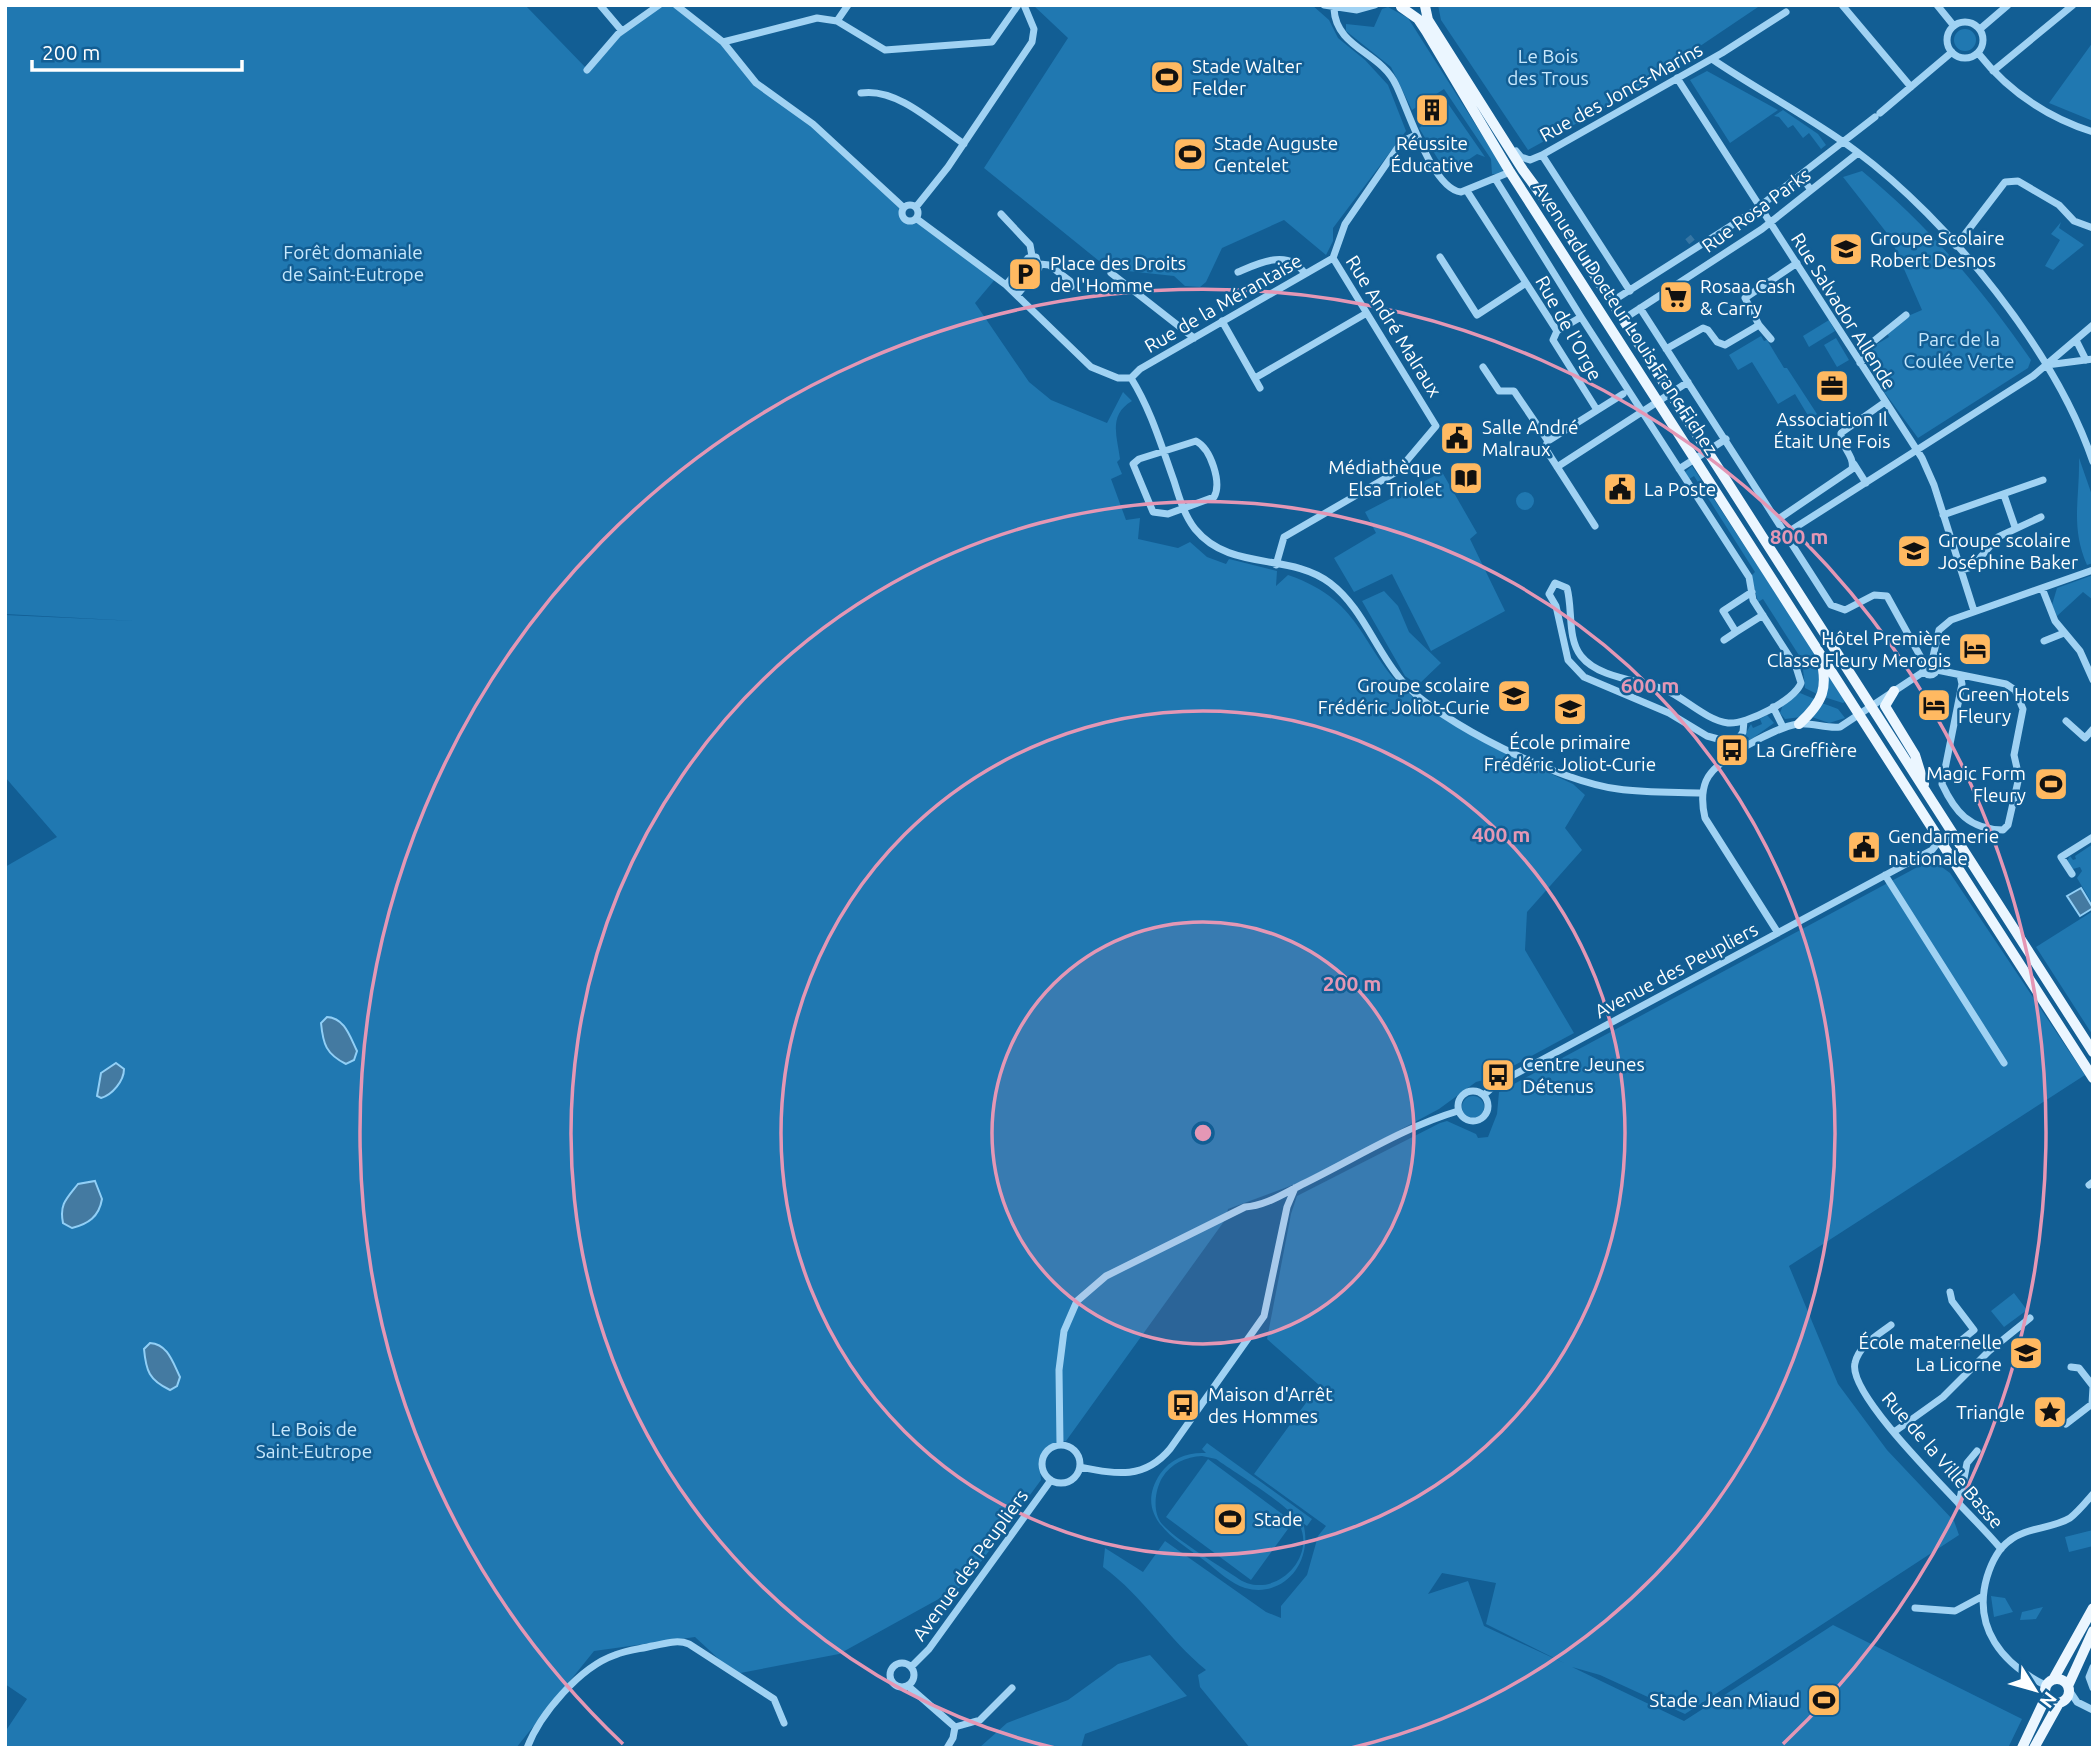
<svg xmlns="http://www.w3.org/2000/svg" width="2098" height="1753" font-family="Ubuntu,sans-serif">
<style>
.green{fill:#2078b1;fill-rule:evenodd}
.water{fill:#447aa1;stroke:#91cff6;stroke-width:2}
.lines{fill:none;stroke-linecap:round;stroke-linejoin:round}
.street-tunnel{stroke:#3676a4;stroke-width:7;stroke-dasharray:7 3.5;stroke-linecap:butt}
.street{stroke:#a0d2f3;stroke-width:7}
.primary{stroke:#ebf6ff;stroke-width:10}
.ring{fill:none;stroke:#e497b5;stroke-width:3.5}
.labels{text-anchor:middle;stroke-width:5;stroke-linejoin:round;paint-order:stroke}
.park-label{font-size:19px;fill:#c7e8fd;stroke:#125e94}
.poi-label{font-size:19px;fill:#fff;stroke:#125e94;text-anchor:start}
.street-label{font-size:19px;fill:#fff;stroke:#125e94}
.centre{fill:#e497b5;stroke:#125e94;stroke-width:3.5}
.ring-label{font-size:21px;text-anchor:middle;font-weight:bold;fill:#e497b5;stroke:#125e94;stroke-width:5;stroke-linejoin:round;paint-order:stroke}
</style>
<rect width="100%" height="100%" fill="#125e94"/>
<path class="green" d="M5,5H525L587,69L618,34L659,5H676L716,39L751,76L800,114L903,207L904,219H917L997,277L975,303L1029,382L1051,400L1107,423L1123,392L1132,401C1108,415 1117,436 1120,459L1117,462L1122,474L1111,479L1126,520L1140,518L1138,539L1178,548L1190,542L1207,557L1226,564L1229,559L1277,571L1276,586L1288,575C1367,602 1360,653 1412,696C1459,734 1519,759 1573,784L1585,795L1565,828L1582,850L1527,912L1525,950L1574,1033L1491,1078L1476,1082L1439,1109L1342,1161L1298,1183L1228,1209L1225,1220L1066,1441L1049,1445L1039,1459L1041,1480L964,1585L839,1654L735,1674L695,1637L594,1651L516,1748H5V1732L27,1699L5,1684V867L57,837L5,777V615L136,621L5,614Z
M1033,5H1312L1329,20L1338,38L1365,60L1388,85L1406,131L1333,228V241L1326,255L1284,220L1222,248L1206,282L1200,287L1185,286L1174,276L1109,269L984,168L1068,38Z
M1438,5H1761L1623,98L1528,150L1441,20Z
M1388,7L1408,18L1503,168L1502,174H1492L1491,159L1444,89L1412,110L1391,67L1346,31V24L1374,27L1382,9Z
M1954 40a11 11 0 1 1 22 0a11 11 0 1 1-22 0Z
M2093,42V121L2049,103Z
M1707,71L1778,110L1730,143L1690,80Z
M1442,95L1485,157L1477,154L1447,174L1419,128L1441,111L1436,104Z
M1783,110L1818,134L1826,145L1821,149L1809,133L1803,138L1793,125L1788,128L1779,117L1774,116Z
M1862,171C1929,226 1982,289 2031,360L2028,368L1918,438L1882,389L1887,385L1874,362L1872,347L1889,337L1887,333L1908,316L1922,310L1890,237L1843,177Z
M2061,222L2059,228L2084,245L2053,270L2045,266L2060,240L2051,234Z
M1829,320L1835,331L1809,347L1803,336Z
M1761,336L1764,341L1767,340L1784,368H1787L1817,414L1813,417L1818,426L1815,427L1795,394L1778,404L1752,362L1738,370L1729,355Z
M1836,338L1849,360L1837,367L1824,345Z
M2079,458L2093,498V563L2087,565C2070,526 2080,498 2079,458Z
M1692,466L1817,656L1821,677L1817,694L1805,688L1802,660L1763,599L1758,602L1751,576L1755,572L1694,476L1689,479L1685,472Z
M1442,472L1477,533L1470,539L1505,611L1431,651L1392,574L1354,592L1334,558L1376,533L1365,512Z
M1516 501a9 9 0 1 1 18 0a9 9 0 1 1-18 0Z
M2093,575V600L2083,592L2057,616L2052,605L2057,588Z
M1384,591L1398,606L1409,632L1441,663L1418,685L1405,676L1362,601Z
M1828,674L1846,701L1843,703L1824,697Z
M1800,693L1817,700L1801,717L1785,719L1780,713L1783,705Z
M1822,703L1838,709L1845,718L1829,723L1812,717Z
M1767,715L1774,723L1746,743L1749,738L1745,735L1751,724L1753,728L1762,724L1760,719Z
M2093,844V905L2077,878L2082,871L2080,867L2073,869L2067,861L2070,856L2073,860L2076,859L2075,856Z
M1925,863L1939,865L1950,873L2085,1075L1789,1266L1838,1384L1887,1450L1954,1521L1959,1535L1685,1714L1600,1675L1572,1667L1684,1721L1833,1625L2022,1719L2008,1748H1250L1200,1687L1198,1675L1206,1670C1168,1639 1143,1596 1103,1567L1105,1548L1143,1572L1165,1541L1266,1612L1281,1618V1606L1307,1575L1318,1536L1326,1526L1254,1474L1319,1385L1267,1339L1291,1214L1297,1196L1440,1123L1447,1121L1476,1134L1478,1138L1488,1137L1497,1114L1499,1092ZM1442,1573L1496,1583L1486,1624L1564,1663L1484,1626L1468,1581L1428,1594Z
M2093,911V1033L2092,1034L2036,947Z
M1462 1107a11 11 0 1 1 22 0a11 11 0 1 1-22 0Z
M2014,1293L2027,1310L2004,1327L1991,1311Z
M1207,1443L1312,1519L1307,1526L1303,1523C1314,1560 1285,1599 1245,1588C1231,1584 1217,1570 1205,1561C1177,1540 1132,1517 1160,1474C1171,1458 1188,1452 1206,1453L1202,1449ZM1202,1456L1216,1459C1234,1472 1287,1504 1297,1520C1321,1558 1271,1604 1236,1577C1217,1564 1176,1540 1162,1524C1152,1512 1155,1490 1162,1478C1171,1463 1186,1457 1202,1456Z
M1208,1459L1293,1522L1251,1580L1166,1517Z
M2093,1530V1546L2069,1552L2065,1537Z
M1991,1596L2005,1598L2013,1612L1994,1617Z
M2043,1607L2036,1619L2020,1620L2022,1612Z
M1150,1655L1187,1696L1085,1734L1081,1748H979L1007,1723L1068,1700L1118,1664Z"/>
<path class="water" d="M2081,888L2093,908L2080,916L2067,896Z
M327,1017C345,1018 350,1037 357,1051L354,1060L346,1064C326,1054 323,1044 321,1023Z
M116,1063L124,1069C124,1081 112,1095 101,1098L97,1096L101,1073Z
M95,1181L102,1199C99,1217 88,1224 72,1228L63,1223C59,1204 67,1198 78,1184Z
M150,1343C168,1344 173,1363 180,1377L177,1386L170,1390C149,1380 146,1371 144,1349Z"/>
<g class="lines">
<path class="street-tunnel" d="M1688,237L1692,242"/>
<path class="street" d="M600,5L622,31
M676,5L723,42L817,18L837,21L885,50L992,42L1018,5
M1324,5L1357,10L1375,5
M1842,5L1911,87
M1937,5L1954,26
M1334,9C1336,48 1381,52 1396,85C1408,109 1432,189 1461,192L1510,172
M837,21L848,5
M1947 40a18 18 0 1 1 36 0a18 18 0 1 1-36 0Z
M1980,29L2008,5
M723,42L756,83L813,124L903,207
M1978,53C2008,91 2046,117 2093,132
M1712,59C1759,91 1810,117 1856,151C1949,220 2056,352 2093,462
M587,70L618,34L659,5
M1993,71L2073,5
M1677,78L1922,458L1934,485L1974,611
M861,93C897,87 936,125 964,144
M1880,113L1952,52
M1516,151L1521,157L1530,160L1542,155L1722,53L1786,12
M1542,155L1630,291
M1800,175L1811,190
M1496,180L1581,317L1749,577L1753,600L1796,667L1801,683C1795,700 1746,725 1728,723C1706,720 1686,699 1666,690C1641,680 1599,679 1581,656C1567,638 1573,610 1567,588L1555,583L1549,594L1556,606L1568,660L1584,677L1669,713L1707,736L1729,742L1737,741L1743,732L1744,721
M1467,191L1557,331L1553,340L1597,410
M902 213a8 8 0 1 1 16 0a8 8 0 1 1-16 0Z
M916,207L948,167L1032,42L1034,29L1024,5
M1001,214L1030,245L1032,256
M917,219L1006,285L1091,367L1118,378H1131C1151,410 1161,445 1174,481C1179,497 1184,515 1195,529C1230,572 1289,552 1330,583C1363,608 1375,650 1402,681C1440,724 1561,782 1618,789C1646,793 1675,792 1703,793
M1956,246L2005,182L2018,181L2059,205L2074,221L2093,228
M1440,257L1477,315L1526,283
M1040,264L1049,265L1070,281L1071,287
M1238,272C1259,263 1289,248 1305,274
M1111,273L1194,338
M1006,285L1028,258L1036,257L1039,268L1017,295
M1611,302L1751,213L1875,117
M1640,308L1831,605L1845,610L1874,595L1887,596L1924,663
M1622,320L1762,229L1858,153
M1222,321L1260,388
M1759,325L1771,339
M1557,331L1581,317
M2076,340L2086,360
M1666,349L1703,328L1708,330L1717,342L1725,345L1759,325L1745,298L1797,263
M1860,363L1866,357L1864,349L1906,315
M2047,365L2093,359
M1483,367L1499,391H1514L1548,441L1623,394
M1131,378L1140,369L1333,258
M1255,378L1365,314
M1196,441C1211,449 1222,483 1214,497L1168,514L1153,512L1133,464L1139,459Z
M1548,441L1545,448L1595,526
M1854,464L1866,483
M1557,467L1688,382
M1679,469L1726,439
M2004,495L2015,527
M1943,515L2043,480
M1777,520L1852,469C1855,455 1840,447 1841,433L1885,402
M1785,534L2033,376L2093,325
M1276,565L1284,537L1398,471L1436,426L1333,258L1345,224L1396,150L1403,141L1416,135
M1962,570L1972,567L1998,537L2041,517
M2042,588L2055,621L2080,651L2093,680
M1752,592L1723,611L1736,632L1763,615
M1724,640L1736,632
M2044,641L2064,633
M1923 668a7 7 0 1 1 14 0a7 7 0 1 1-14 0Z
M1932,661L1939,630L1951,620L2093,570
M1937,670L2006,684L2015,690L2023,709L2014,755L2019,777L2008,825L2003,830C1969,829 1955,812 1942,784L1962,684L1960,675
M1773,707L1783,727
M2066,721L2085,738L2093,729
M2072,874L2061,857L2093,837
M1885,875L2004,1063
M1778,933L1705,818C1702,805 1701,793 1706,781C1715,759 1775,728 1797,724C1812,722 1826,729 1840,727L1923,672
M1458 1106a15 15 0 1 1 30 0a15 15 0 1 1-30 0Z
M1484,1095L1495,1085L1932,850L1940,840L1956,841
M2089,1185L2093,1182
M1950,1292L1952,1301L1974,1330L1958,1343
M1891,1325C1878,1335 1859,1345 1855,1363C1846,1398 1976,1517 2001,1549
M2071,1367L2079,1368L2093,1386
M2066,1424L2092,1404L2093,1387
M1894,1432L1943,1397L1989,1351L2030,1318
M1060,1445L1059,1370L1064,1331L1077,1301L1106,1276L1245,1207C1266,1206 1286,1192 1305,1183C1356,1158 1404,1127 1458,1111
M1042 1464a19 19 0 1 1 38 0a19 19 0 1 1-38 0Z
M1080,1467C1116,1474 1144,1480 1170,1449L1264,1316L1287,1207L1295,1188
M1959,1504L1967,1463L1977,1451
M1915,1608L1955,1611L1983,1596
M890 1675a12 12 0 1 1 24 0a12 12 0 1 1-24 0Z
M911,1667L929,1649L1051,1480
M2093,1667L2089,1677L2093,1688
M2045,1685C2003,1664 1972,1628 1987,1577C1991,1564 1998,1549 2009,1541C2026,1527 2052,1529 2070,1518C2078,1512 2086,1502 2093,1494
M908,1686L955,1727
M2069,1690L2077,1702L2093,1710
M955,1727L980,1720L1012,1688
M527,1748C540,1714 580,1667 615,1655C627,1650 640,1649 652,1646C664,1644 677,1639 689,1644L774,1699L784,1723
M947,1748L953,1738L955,1727"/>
<path class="primary" d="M1425,6L1428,20L1523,170L1556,215L2093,1052
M1401,7L1418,19L1426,31L1510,172L2093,1078
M1894,691L1885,706L1915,755L1924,784
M1799,724C1823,702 1829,688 1820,655
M2054,1678L2093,1608
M2045 1691a12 12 0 1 1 24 0a12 12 0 1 1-24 0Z
M2068,1686L2093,1631
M2022,1748L2046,1697
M2034,1748L2059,1703"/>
</g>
<circle cx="1203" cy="1133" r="211" fill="#e497b5" fill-opacity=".12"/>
<g class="ring">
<circle cx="1203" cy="1133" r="211"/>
<circle cx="1203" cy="1133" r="422"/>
<path d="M1055 1748A632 632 0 1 1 1351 1748"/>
<path d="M623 1744A843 843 0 1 1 1783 1744"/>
</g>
<defs>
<g id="stadium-square" transform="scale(1.75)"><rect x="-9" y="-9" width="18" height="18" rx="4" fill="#ffb961" stroke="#125e94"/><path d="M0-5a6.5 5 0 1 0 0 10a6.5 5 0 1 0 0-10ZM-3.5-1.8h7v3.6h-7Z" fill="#111"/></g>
<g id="building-square" transform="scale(1.75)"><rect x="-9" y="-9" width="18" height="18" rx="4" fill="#ffb961" stroke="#125e94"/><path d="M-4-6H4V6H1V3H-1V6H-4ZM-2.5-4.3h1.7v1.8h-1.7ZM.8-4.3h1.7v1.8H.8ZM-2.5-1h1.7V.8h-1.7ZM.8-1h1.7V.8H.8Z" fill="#111"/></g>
<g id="school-square" transform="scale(1.75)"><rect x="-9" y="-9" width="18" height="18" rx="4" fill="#ffb961" stroke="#125e94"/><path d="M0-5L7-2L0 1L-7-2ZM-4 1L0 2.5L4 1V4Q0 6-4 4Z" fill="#111"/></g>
<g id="parking-square" transform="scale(1.75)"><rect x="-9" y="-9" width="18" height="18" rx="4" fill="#ffb961" stroke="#125e94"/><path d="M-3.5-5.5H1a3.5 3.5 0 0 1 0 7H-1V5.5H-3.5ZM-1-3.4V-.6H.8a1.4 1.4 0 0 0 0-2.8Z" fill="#111"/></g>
<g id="supermarket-square" transform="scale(1.75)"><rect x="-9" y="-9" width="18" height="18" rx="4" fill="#ffb961" stroke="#125e94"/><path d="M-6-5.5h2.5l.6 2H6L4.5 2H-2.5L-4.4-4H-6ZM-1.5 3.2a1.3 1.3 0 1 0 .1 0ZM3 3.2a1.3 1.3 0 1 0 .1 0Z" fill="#111"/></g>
<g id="office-square" transform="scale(1.75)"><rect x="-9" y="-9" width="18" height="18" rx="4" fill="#ffb961" stroke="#125e94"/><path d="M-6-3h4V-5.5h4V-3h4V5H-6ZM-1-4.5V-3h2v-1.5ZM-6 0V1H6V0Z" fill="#111"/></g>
<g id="civic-square" transform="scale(1.75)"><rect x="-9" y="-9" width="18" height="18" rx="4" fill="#ffb961" stroke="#125e94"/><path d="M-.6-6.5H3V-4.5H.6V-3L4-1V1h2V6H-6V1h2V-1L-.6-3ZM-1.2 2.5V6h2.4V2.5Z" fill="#111"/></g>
<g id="library-square" transform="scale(1.75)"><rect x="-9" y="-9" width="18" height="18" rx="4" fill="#ffb961" stroke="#125e94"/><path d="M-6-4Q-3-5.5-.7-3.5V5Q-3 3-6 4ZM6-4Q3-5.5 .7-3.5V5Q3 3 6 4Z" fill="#111"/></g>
<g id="hotel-square" transform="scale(1.75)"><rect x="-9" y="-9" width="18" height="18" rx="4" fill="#ffb961" stroke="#125e94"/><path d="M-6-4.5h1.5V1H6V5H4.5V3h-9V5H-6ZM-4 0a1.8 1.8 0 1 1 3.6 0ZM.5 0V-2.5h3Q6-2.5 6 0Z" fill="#111"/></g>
<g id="bus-square" transform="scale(1.75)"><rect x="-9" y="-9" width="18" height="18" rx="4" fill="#ffb961" stroke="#125e94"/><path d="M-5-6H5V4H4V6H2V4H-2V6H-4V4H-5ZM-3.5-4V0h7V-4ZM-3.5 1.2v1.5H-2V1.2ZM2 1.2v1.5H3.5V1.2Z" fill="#111"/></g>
<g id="sight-square" transform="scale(1.75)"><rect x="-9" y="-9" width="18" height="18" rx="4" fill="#ffb961" stroke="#125e94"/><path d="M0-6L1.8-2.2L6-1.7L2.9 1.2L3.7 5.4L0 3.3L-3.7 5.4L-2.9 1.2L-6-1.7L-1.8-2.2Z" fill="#111"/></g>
</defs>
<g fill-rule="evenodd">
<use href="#stadium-square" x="1167" y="77"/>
<use href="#building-square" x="1432" y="110"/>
<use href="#stadium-square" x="1190" y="154"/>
<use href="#school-square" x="1846" y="249"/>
<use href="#parking-square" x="1025" y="274"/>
<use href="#supermarket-square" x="1676" y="297"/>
<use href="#office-square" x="1832" y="386"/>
<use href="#civic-square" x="1457" y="438"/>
<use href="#library-square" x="1466" y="478"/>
<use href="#civic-square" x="1620" y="489"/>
<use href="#school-square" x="1914" y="551"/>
<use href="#hotel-square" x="1975" y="649"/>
<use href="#school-square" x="1514" y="696"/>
<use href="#hotel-square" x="1934" y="705"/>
<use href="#school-square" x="1570" y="709"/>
<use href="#bus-square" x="1732" y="750"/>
<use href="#stadium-square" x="2051" y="784"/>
<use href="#civic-square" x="1864" y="847"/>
<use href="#bus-square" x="1498" y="1075"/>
<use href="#school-square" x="2026" y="1353"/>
<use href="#bus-square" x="1183" y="1405"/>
<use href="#sight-square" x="2050" y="1412"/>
<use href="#stadium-square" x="1230" y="1519"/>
<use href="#stadium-square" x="1824" y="1700"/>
</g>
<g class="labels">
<g class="park-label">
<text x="1548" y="63">Le Bois<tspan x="1548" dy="22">des Trous</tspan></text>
<text x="353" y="259">Forêt domaniale<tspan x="353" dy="22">de Saint-Eutrope</tspan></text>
<text x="1959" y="346">Parc de la<tspan x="1959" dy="22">Coulée Verte</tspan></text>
<text x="314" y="1436">Le Bois de<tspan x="314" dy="22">Saint-Eutrope</tspan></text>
</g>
<g class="poi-label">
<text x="1192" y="73">Stade Walter<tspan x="1192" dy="22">Felder</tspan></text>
<text x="1214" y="150">Stade Auguste<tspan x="1214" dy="22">Gentelet</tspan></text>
<text x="1432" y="150" text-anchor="middle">Réussite<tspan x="1432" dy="22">Éducative</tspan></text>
<text x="1870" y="245">Groupe Scolaire<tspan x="1870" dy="22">Robert Desnos</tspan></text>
<text x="1050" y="270">Place des Droits<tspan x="1050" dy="22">de l'Homme</tspan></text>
<text x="1700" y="293">Rosaa Cash<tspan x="1700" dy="22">&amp; Carry</tspan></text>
<text x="1832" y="426" text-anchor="middle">Association Il<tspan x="1832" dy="22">Était Une Fois</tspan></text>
<text x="1482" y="434">Salle André<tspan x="1482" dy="22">Malraux</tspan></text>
<text x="1442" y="474" text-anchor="end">Médiathèque<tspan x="1442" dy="22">Elsa Triolet</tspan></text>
<text x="1644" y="496">La Poste</text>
<text x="1938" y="547">Groupe scolaire<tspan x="1938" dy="22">Joséphine Baker</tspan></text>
<text x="1951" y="645" text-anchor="end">Hôtel Première<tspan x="1951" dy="22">Classe Fleury Merogis</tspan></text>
<text x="1490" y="692" text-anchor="end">Groupe scolaire<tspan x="1490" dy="22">Frédéric Joliot-Curie</tspan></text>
<text x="1958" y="701">Green Hotels<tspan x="1958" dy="22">Fleury</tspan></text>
<text x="1570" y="749" text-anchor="middle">École primaire<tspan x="1570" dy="22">Frédéric Joliot-Curie</tspan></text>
<text x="1756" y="757">La Greffière</text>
<text x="2026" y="780" text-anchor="end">Magic Form<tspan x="2026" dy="22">Fleury</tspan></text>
<text x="1888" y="843">Gendarmerie<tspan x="1888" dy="22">nationale</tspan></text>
<text x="1522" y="1071">Centre Jeunes<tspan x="1522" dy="22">Détenus</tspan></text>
<text x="2002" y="1349" text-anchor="end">École maternelle<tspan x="2002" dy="22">La Licorne</tspan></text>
<text x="1208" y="1401">Maison d'Arrêt<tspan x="1208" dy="22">des Hommes</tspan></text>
<text x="2025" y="1419" text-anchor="end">Triangle</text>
<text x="1254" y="1526">Stade</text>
<text x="1800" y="1707" text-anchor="end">Stade Jean Miaud</text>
</g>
<g class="street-label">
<text transform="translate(1621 92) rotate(-29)" y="7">Rue des Joncs-Marins</text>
<text transform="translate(1756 210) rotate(-36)" y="7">Rue Rosa Parks</text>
<text transform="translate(1223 303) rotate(-30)" y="7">Rue de la Mérantaise</text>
<text transform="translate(1844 311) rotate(58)" y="7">Rue Salvador Allende</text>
<text transform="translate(1626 318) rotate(57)" y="7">Avenue du Docteur Louis Franc Fichez</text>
<text transform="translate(1394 326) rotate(58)" y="7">Rue André Malraux</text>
<text transform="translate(1569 328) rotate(61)" y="7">Rue de l'Orge</text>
<text transform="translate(1676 970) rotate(-28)" y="7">Avenue des Peupliers</text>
<text transform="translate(1943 1460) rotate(49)" y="7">Rue de la Ville Basse</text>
<text transform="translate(970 1565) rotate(-54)" y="7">Avenue des Peupliers</text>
</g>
</g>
<circle cx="1203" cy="1133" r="10" class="centre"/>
<g class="ring-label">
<text x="1799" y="544">800 m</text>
<text x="1650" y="693">600 m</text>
<text x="1501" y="842">400 m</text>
<text x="1352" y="991">200 m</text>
</g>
<rect width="2098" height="1753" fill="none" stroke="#ffffff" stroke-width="14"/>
<g transform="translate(2035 1690) rotate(127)" stroke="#125e94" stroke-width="5" paint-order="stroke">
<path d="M0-5L12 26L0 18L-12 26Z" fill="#ffffff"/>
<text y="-10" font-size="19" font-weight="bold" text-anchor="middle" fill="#ffffff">N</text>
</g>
<path d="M32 60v10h210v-10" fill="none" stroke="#ffffff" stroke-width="3.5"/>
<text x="42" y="60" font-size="21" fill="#ffffff" stroke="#125e94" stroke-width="5" paint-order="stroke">200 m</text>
</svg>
